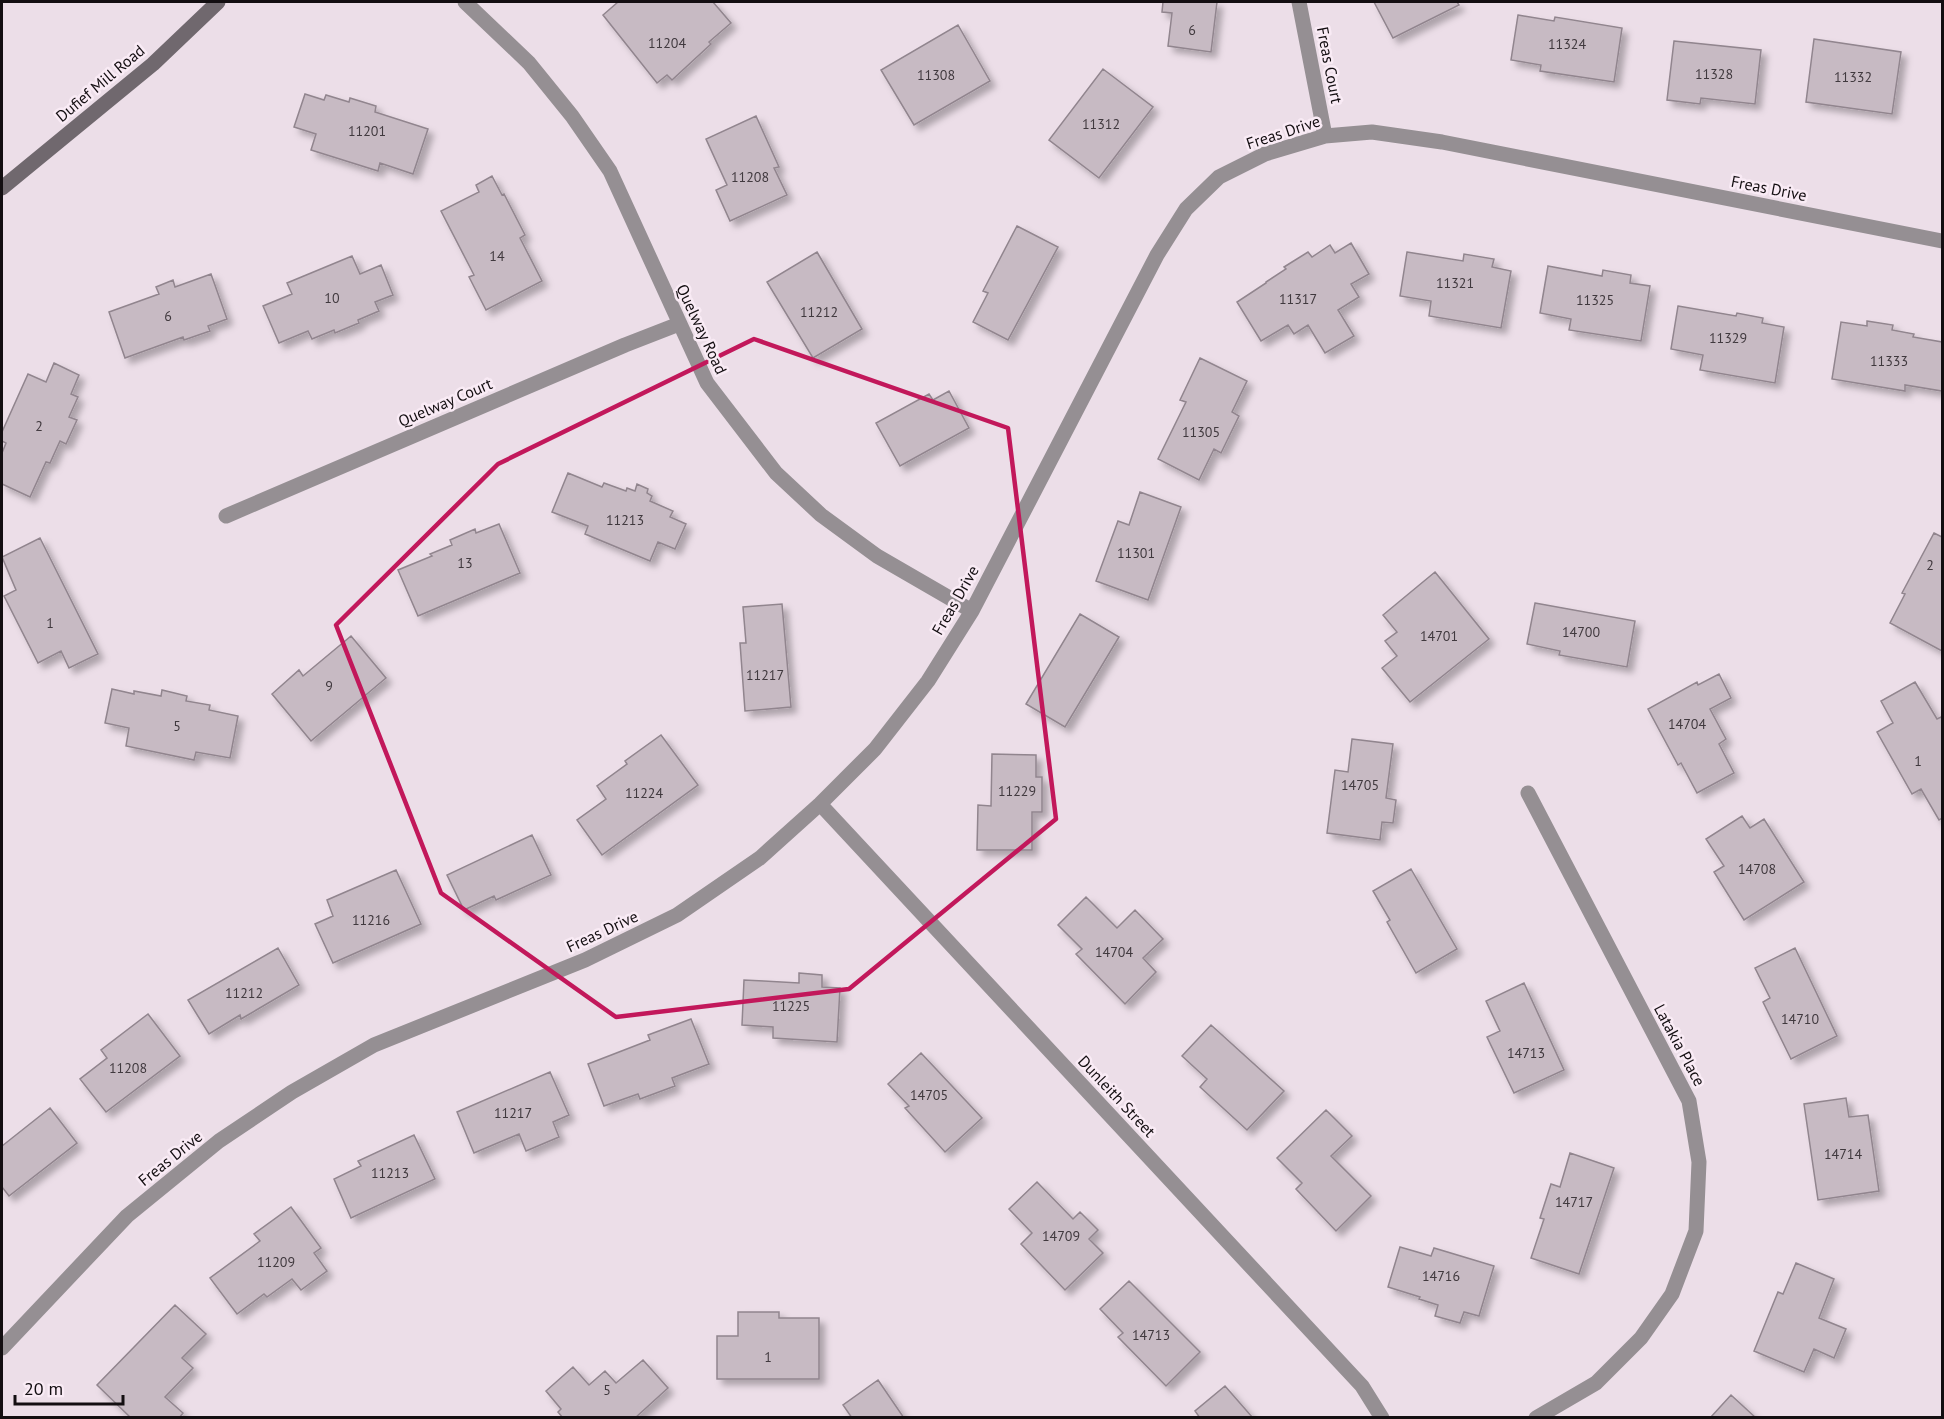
<svg xmlns="http://www.w3.org/2000/svg" width="1944" height="1419" font-family="'PT Sans',sans-serif">
<style>
.building{fill:#c7bac3;stroke:#91858e;stroke-width:1.5;filter:url(#shadow)}
.lines{fill:none;stroke-linecap:round;stroke-linejoin:round}
.street{stroke:#958f93;stroke-width:15}
.secondary{stroke:#70686e;stroke-width:15}
.marked{fill:none;stroke:#c2185b;stroke-width:4.5;stroke-linejoin:round}
.labels{text-anchor:middle;stroke-width:5;stroke-linejoin:round;paint-order:stroke}
.number-label{font-size:14px;fill:#40393e}
.street-label{font-size:16px;fill:#130e11;stroke:#f9ebf5}
</style>
<defs>
<filter id="shadow"><feDropShadow dx="5.5" dy="5.5" stdDeviation="3" flood-color="#0004"/></filter>
</defs>
<rect width="100%" height="100%" fill="#ecdee8"/>
<path class="building" d="M618,2H713L731,23L709,42L711,44L672,80L667,75L657,83L603,15Z
M1163,2H1217L1211,52L1168,46L1172,13L1162,12Z
M1374,2H1457L1459,5L1393,38Z
M1518,15L1554,21L1555,17L1622,28L1614,82L1540,71L1541,65L1511,60Z
M958,25L990,81L914,125L881,70Z
M1814,39L1901,52L1892,114L1806,102Z
M1674,41L1761,50L1755,104L1701,98L1700,104L1667,100Z
M1103,69L1153,107L1099,178L1049,140Z
M305,94L324,100L326,95L349,102L350,98L376,106L375,112L428,129L413,174L380,163L378,171L311,150L316,134L294,127Z
M756,116L779,167L774,168L787,195L730,221L716,190L727,185L706,139Z
M492,176L502,195L504,194L525,235L520,238L542,281L486,310L469,277L474,275L441,211L479,192L476,185Z
M1017,226L1058,247L1008,340L973,322L988,293L983,291Z
M1351,243L1369,274L1351,284L1359,297L1338,310L1354,336L1325,353L1308,325L1294,334L1288,325L1261,341L1237,302L1266,283V282L1286,269L1284,267L1308,252L1312,257L1330,245L1335,253Z
M817,252L862,329L813,358L767,282Z
M1407,252L1463,261L1464,254L1494,259L1492,267L1511,271L1501,328L1429,316L1431,301L1400,296Z
M352,256L360,274L381,265L393,295L375,302L379,311L358,320L359,323L335,333L334,330L312,339L308,331L279,343L263,306L292,294L287,283Z
M1548,266L1602,276L1603,270L1631,275L1630,283L1650,286L1641,341L1569,330L1571,319L1540,313Z
M211,274L227,319L208,326L210,331L184,340L183,337L125,358L109,312L159,294L156,287L173,280L175,287Z
M1678,306L1736,316L1737,313L1763,318L1762,323L1784,327L1775,383L1700,370L1703,355L1671,349Z
M1867,321L1893,325L1892,330L1914,334L1913,337L1942,342V391L1905,385V391L1832,379L1841,322L1867,326Z
M1200,358L1247,381L1232,412L1239,416L1221,453L1214,449L1199,480L1158,459L1186,402L1180,400Z
M54,363L79,375L71,394L78,397L69,417L77,420L66,444L60,441L50,463L46,462L30,497L2,484V453L6,443L2,441V432L28,374L46,382Z
M949,391L969,428L900,466L876,423L929,394L933,400Z
M568,473L602,487L604,483L626,491L627,488L635,491L637,484L648,489L647,493L652,496L650,501L673,511L670,517L686,524L675,549L658,542L650,561L585,534L588,526L552,512Z
M1140,492L1181,507L1148,600L1096,581L1118,521L1129,525Z
M499,524L520,573L418,616L398,570L432,556L430,554L452,545L450,540L475,529L476,533Z
M1934,533L1942,537V651L1890,623L1905,594L1902,593Z
M40,538L98,654L69,668L61,651L38,663L4,596L16,590L2,557Z
M1435,572L1489,639L1410,702L1382,668L1397,656L1385,641L1397,632L1383,615Z
M1535,603L1635,621L1627,667L1559,655L1560,651L1527,644Z
M782,604L791,707L745,711L740,643H746L743,607Z
M1080,614L1119,637L1065,727L1026,704Z
M351,636L386,678L311,741L272,694L299,670L303,676Z
M1719,674L1731,698L1710,709L1726,739L1719,744L1734,773L1697,793L1681,763L1678,765L1648,709L1697,682L1698,685Z
M1915,682L1937,719L1941,717L1942,719V818L1939,820L1921,789L1912,794L1877,732L1893,723L1881,701Z
M112,689L134,694V691L161,696L162,690L187,696L186,701L210,705L209,710L238,716L230,758L196,752L194,760L126,746L129,728L105,723Z
M661,735L698,785L602,855L577,820L606,799L597,786L627,764L625,761Z
M1352,739L1393,744L1386,798L1396,800L1393,823L1382,822L1380,840L1327,833L1335,770L1348,772Z
M992,754L1036,755V777H1042V812H1032V850H977L978,805L991,806Z
M1742,816L1750,828L1764,819L1804,882L1744,920L1714,872L1724,866L1706,839Z
M532,835L551,875L496,900L494,896L464,910L447,875Z
M1411,869L1457,949L1416,973L1387,922L1390,920L1373,891Z
M396,870L421,924L333,963L315,924L333,916L327,900Z
M1086,897L1117,928L1135,910L1163,939L1143,958L1156,972L1125,1004L1076,954L1082,949L1058,925Z
M278,948L299,985L241,1019L240,1015L209,1034L188,1000Z
M1795,948L1837,1036L1791,1059L1763,1002L1770,998L1755,968Z
M799,973L822,975V987L840,988L837,1042L773,1038V1027L742,1025L744,980L799,983Z
M1524,983L1564,1070L1514,1093L1487,1037L1500,1031L1486,1001Z
M148,1014L180,1056L106,1112L80,1079L107,1058L101,1050Z
M691,1019L709,1064L672,1078L675,1086L640,1099L638,1094L604,1106L588,1064L650,1040L648,1035Z
M1211,1025L1284,1091L1247,1130L1200,1087L1207,1079L1182,1056Z
M921,1053L982,1118L945,1152L905,1108L909,1106L888,1084Z
M550,1072L569,1115L553,1122L559,1137L526,1151L519,1134L474,1153L457,1112Z
M1846,1098L1849,1117L1868,1115L1879,1191L1818,1200L1804,1104Z
M50,1108L77,1143L9,1196L2,1187V1146Z
M1326,1110L1352,1136L1331,1156L1371,1196L1336,1231L1296,1189L1302,1183L1277,1158Z
M414,1135L435,1179L351,1218L334,1179L361,1166L358,1161Z
M1570,1153L1614,1168L1579,1274L1531,1258L1544,1219L1540,1218L1551,1184L1560,1187Z
M1037,1182L1073,1219L1080,1212L1098,1230L1089,1239L1103,1253L1065,1290L1021,1244L1032,1233L1009,1209Z
M291,1207L321,1248L314,1253L327,1271L301,1290L292,1279L267,1297L264,1294L237,1314L210,1278L260,1241L254,1234Z
M1400,1247L1431,1256L1434,1248L1494,1266L1479,1316L1464,1312L1460,1323L1435,1316L1438,1305L1419,1299L1420,1297L1388,1287Z
M1796,1263L1834,1279L1819,1318L1846,1329L1834,1358L1814,1349L1804,1372L1754,1351L1778,1292L1783,1294Z
M1129,1281L1200,1352L1166,1386L1118,1337L1123,1333L1100,1309Z
M175,1305L206,1334L182,1358L193,1368L165,1397L183,1413L179,1418H131L97,1385Z
M738,1312H779V1318H819V1379H717V1336H738Z
M643,1360L668,1388L635,1418H563L558,1412L561,1409L546,1391L573,1367L589,1385L605,1371L616,1383Z
M878,1380L904,1418H852L843,1405Z
M1225,1386L1253,1418H1200L1195,1411Z
M1731,1395L1756,1418H1710Z"/>
<g class="lines">
<path class="street" d="M465,2L529,63L572,116L610,171L707,383L776,473L821,515L877,556L972,611
M1299,2L1325,136
M226,516L625,345L679,324
M1528,793L1689,1101L1699,1162L1696,1231L1672,1294L1641,1338L1596,1383L1536,1418
M820,804L1362,1386L1382,1418
M2,1348L127,1216L219,1141L292,1092L374,1045L585,960L677,915L760,858L820,804L875,749L928,681L972,611L1157,255L1186,209L1219,177L1265,154L1325,136L1372,132L1442,142L1942,241"/>
<path class="secondary" d="M2,188L153,64L218,2"/>
</g>
<path class="marked" d="M754,339L1008,428L1056,819L849,989L616,1017L441,893L336,625L498,464Z"/>
<g class="labels">
<g class="number-label">
<text x="1192" y="35">6</text>
<text x="667" y="48">11204</text>
<text x="1567" y="49">11324</text>
<text x="1714" y="79">11328</text>
<text x="936" y="80">11308</text>
<text x="1853" y="82">11332</text>
<text x="1101" y="129">11312</text>
<text x="367" y="136">11201</text>
<text x="750" y="182">11208</text>
<text x="497" y="261">14</text>
<text x="1455" y="288">11321</text>
<text x="332" y="303">10</text>
<text x="1298" y="304">11317</text>
<text x="1595" y="305">11325</text>
<text x="819" y="317">11212</text>
<text x="168" y="321">6</text>
<text x="1728" y="343">11329</text>
<text x="1889" y="366">11333</text>
<text x="39" y="431">2</text>
<text x="1201" y="437">11305</text>
<text x="625" y="525">11213</text>
<text x="1136" y="558">11301</text>
<text x="465" y="568">13</text>
<text x="1930" y="570">2</text>
<text x="50" y="628">1</text>
<text x="1581" y="637">14700</text>
<text x="1439" y="641">14701</text>
<text x="765" y="680">11217</text>
<text x="329" y="691">9</text>
<text x="1687" y="729">14704</text>
<text x="177" y="731">5</text>
<text x="1918" y="766">1</text>
<text x="1360" y="790">14705</text>
<text x="1017" y="796">11229</text>
<text x="644" y="798">11224</text>
<text x="1757" y="874">14708</text>
<text x="371" y="925">11216</text>
<text x="1114" y="957">14704</text>
<text x="244" y="998">11212</text>
<text x="791" y="1011">11225</text>
<text x="1800" y="1024">14710</text>
<text x="1526" y="1058">14713</text>
<text x="128" y="1073">11208</text>
<text x="929" y="1100">14705</text>
<text x="513" y="1118">11217</text>
<text x="1843" y="1159">14714</text>
<text x="390" y="1178">11213</text>
<text x="1574" y="1207">14717</text>
<text x="1061" y="1241">14709</text>
<text x="276" y="1267">11209</text>
<text x="1441" y="1281">14716</text>
<text x="1151" y="1340">14713</text>
<text x="768" y="1362">1</text>
<text x="607" y="1395">5</text>
</g>
<g class="street-label">
<text transform="translate(1330 65) rotate(79)" y="6">Freas Court</text>
<text transform="translate(100 83) rotate(-40)" y="6">Dufief Mill Road</text>
<text transform="translate(1283 132) rotate(-18)" y="6">Freas Drive</text>
<text transform="translate(1769 188) rotate(11)" y="6">Freas Drive</text>
<text transform="translate(702 329) rotate(65)" y="6">Quelway Road</text>
<text transform="translate(445 402) rotate(-23)" y="6">Quelway Court</text>
<text transform="translate(955 600) rotate(-60)" y="6">Freas Drive</text>
<text transform="translate(602 931) rotate(-25)" y="6">Freas Drive</text>
<text transform="translate(1680 1045) rotate(62)" y="6">Latakia Place</text>
<text transform="translate(1117 1096) rotate(47)" y="6">Dunleith Street</text>
<text transform="translate(170 1158) rotate(-39)" y="6">Freas Drive</text>
</g>
</g>
<rect width="1944" height="1419" fill="none" stroke="#130e11" stroke-width="6"/>
<path d="M15 1395v9h108v-9" fill="none" stroke="#130e11" stroke-width="3"/>
<text x="24" y="1395" font-size="18" fill="#130e11" stroke="#f9ebf5" stroke-width="4.5" paint-order="stroke">20 m</text>
</svg>
